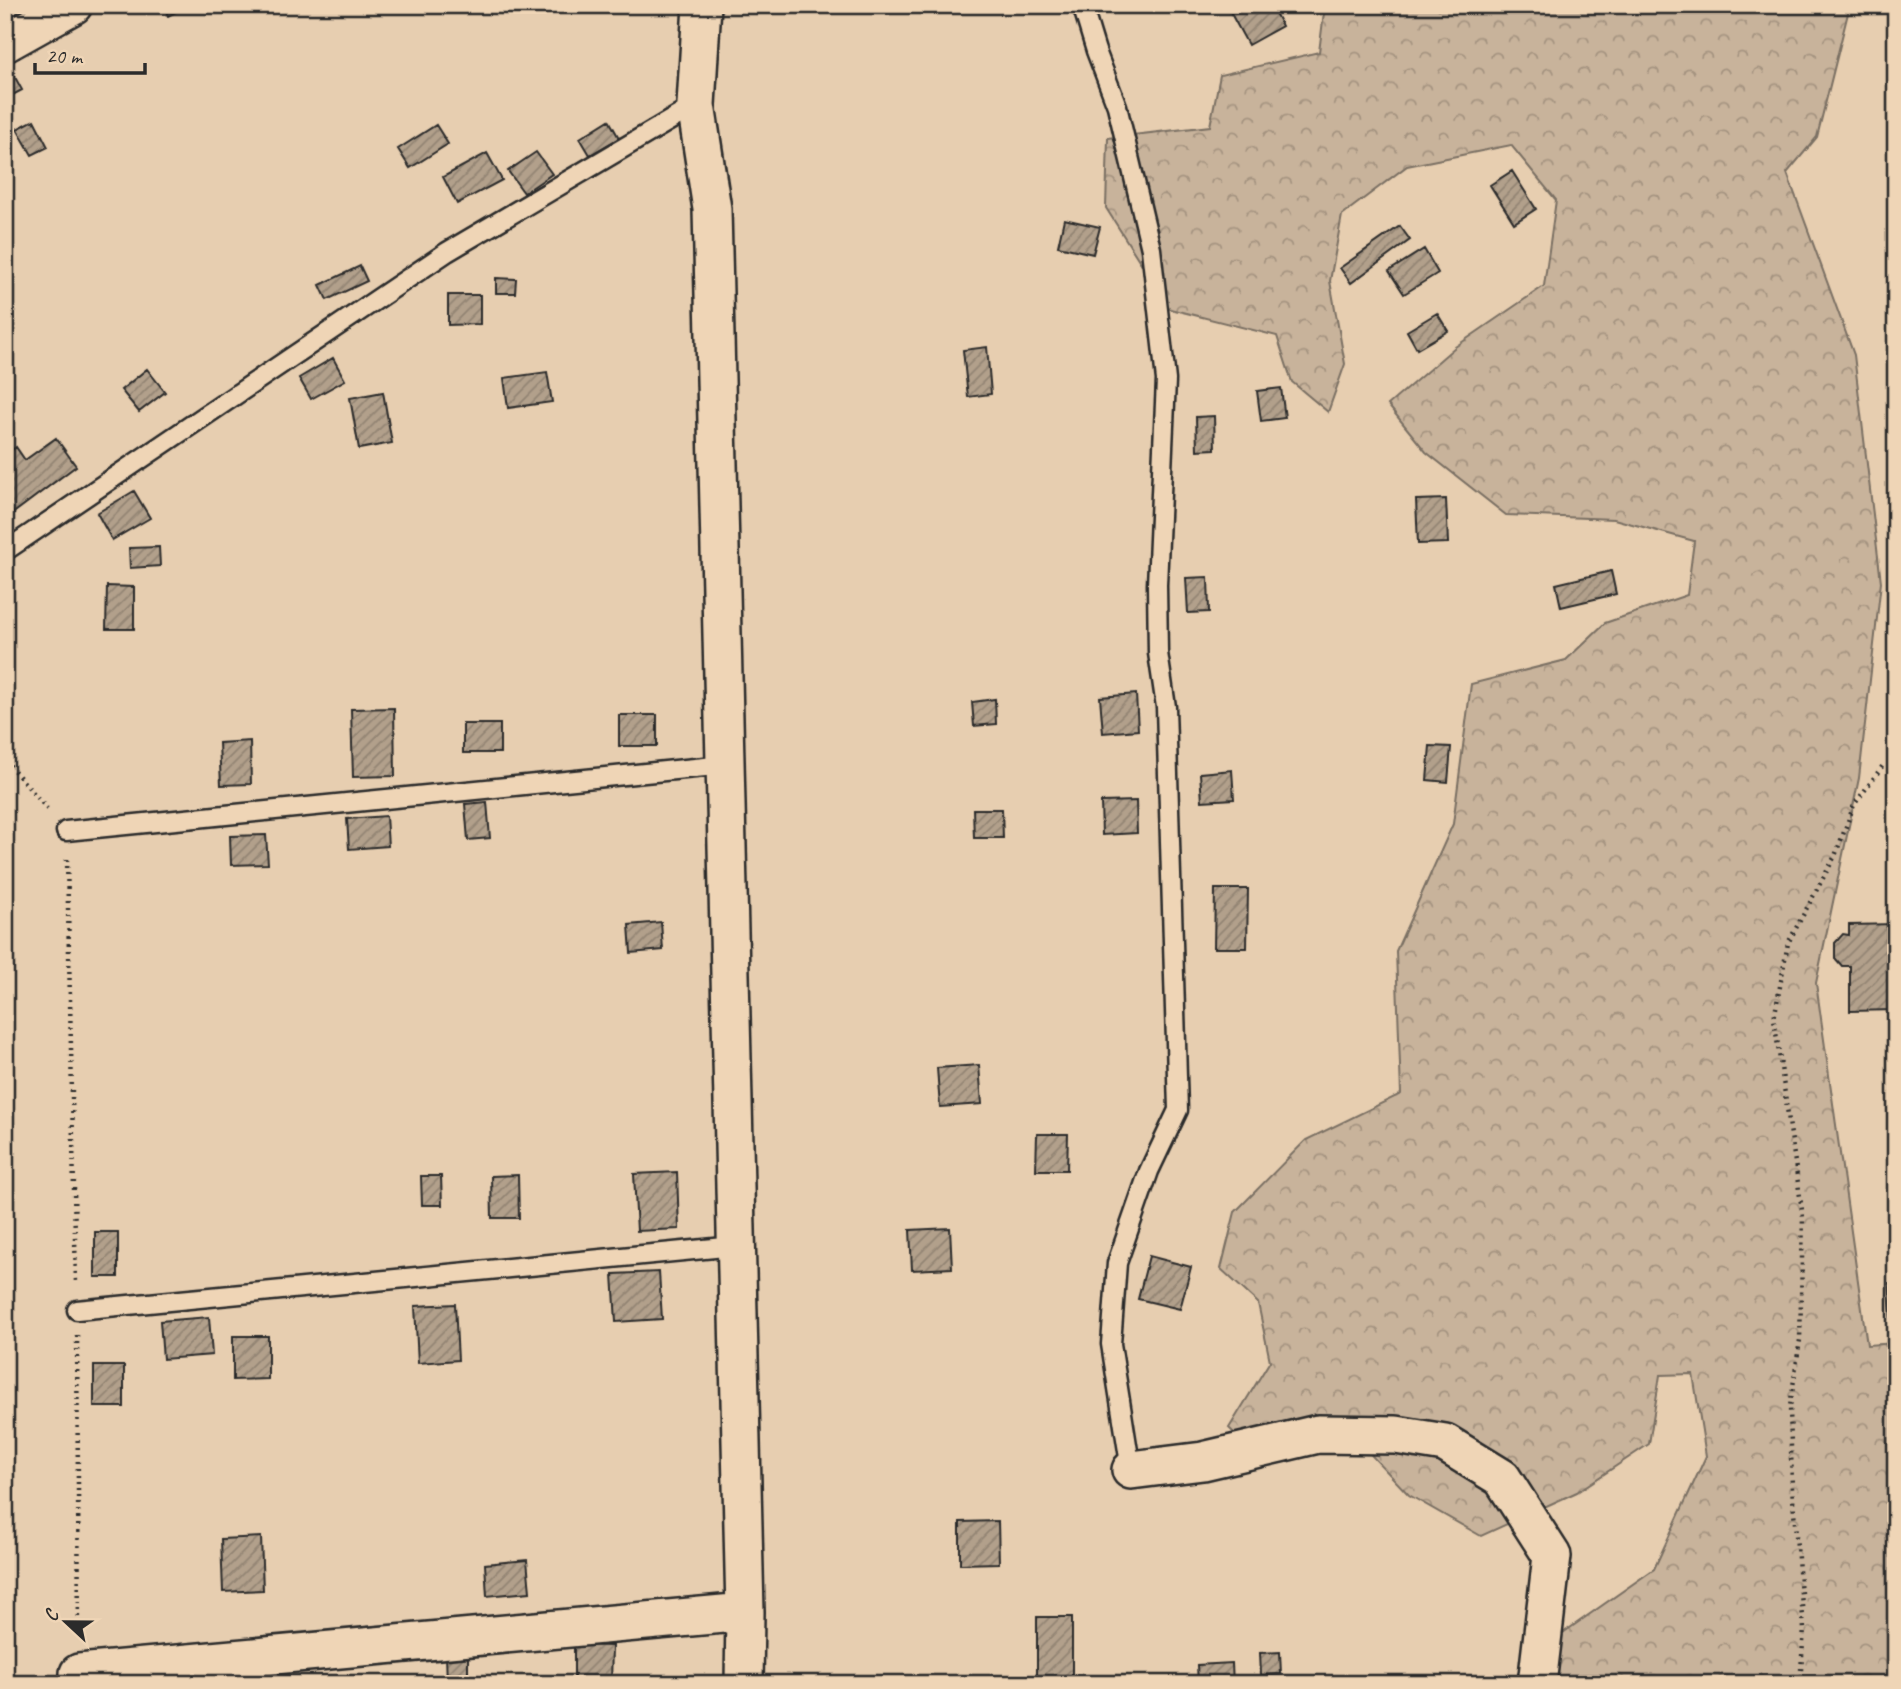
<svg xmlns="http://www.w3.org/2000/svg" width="1901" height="1689" font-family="Caveat,sans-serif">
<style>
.forest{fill:url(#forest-crowns);stroke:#7a6f63;stroke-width:2}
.building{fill:url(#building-hatch);stroke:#2b2b2b;stroke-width:2}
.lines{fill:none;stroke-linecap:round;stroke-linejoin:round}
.service-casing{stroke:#2b2b2b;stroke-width:23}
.minor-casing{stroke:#2b2b2b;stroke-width:42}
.path{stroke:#2b2b2b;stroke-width:4.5;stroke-dasharray:2 5;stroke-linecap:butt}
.service{stroke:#efd5b6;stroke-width:18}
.minor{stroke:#efd5b6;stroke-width:37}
</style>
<defs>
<pattern id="forest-crowns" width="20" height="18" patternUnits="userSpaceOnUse" patternTransform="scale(1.75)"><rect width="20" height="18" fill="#c8b39b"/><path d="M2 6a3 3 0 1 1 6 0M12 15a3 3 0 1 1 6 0" fill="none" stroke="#a3927f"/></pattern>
<pattern id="building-hatch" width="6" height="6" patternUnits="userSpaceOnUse" patternTransform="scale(1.75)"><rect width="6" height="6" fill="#b2a08b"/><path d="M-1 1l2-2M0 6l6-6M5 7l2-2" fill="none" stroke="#918372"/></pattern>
</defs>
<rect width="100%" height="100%" fill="#e7ceb0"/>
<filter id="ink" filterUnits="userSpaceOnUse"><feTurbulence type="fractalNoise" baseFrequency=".0143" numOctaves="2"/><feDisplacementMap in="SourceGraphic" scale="14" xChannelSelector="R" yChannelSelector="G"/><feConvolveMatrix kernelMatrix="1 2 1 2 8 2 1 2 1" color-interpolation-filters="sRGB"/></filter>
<g filter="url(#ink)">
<path class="forest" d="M1325,5H1850L1817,137L1787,173L1854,355L1881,582L1859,778L1816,983L1867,1345L1896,1343V1684H1546L1550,1642L1654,1569L1706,1456L1693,1374L1660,1375L1649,1444L1577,1492L1481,1536L1409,1495L1358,1441L1264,1462L1229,1428L1270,1361L1258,1303L1221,1269L1235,1212L1306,1140L1401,1094L1396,951L1453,824L1471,684L1566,660L1605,623L1687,595L1694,541L1614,519L1506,515L1426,452L1388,405L1455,347L1544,286L1556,200L1511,145L1407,166L1342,215L1330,281L1345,364L1328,412L1292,382L1277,336L1170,309L1106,208L1108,138L1210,126L1220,75L1319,52Z"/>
<path class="building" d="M163,5H190L168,16Z
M1107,5H1127L1111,14Z
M1233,5H1271L1282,26L1248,45L1228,8Z
M10,68L22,90L5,99V71Z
M34,120L48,147L32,155L17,129Z
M609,120L619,138L590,155L580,138Z
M436,125L448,144L410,168L398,149Z
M536,152L552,174L524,193L508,171Z
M487,153L502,180L457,204L443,177Z
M1512,171L1536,209L1514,223L1490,185Z
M1064,219L1100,227L1093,254L1058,246Z
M1400,226L1410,240L1351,283L1340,268Z
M1424,249L1438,273L1404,294L1389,271Z
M360,266L367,281L327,300L320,285Z
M496,278L516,279L515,293H496Z
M448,295H480V324L448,325Z
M1437,313L1448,331L1417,349L1407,331Z
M987,347L991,394L968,397L963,350Z
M333,358L345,380L311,399L299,378Z
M147,369L165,392L139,412L121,390Z
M547,372L552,402L508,408L504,378Z
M1281,388L1285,418L1261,421L1257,391Z
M383,392L392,443L359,449L350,398Z
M1214,416L1215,449L1197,450L1196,417Z
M56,438L76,466L12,514L5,505V455L16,447L25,460Z
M134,491L150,518L112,540L97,513Z
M1446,499L1448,543L1418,544L1416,500Z
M159,547L160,566L130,568L129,548Z
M1611,571L1616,594L1561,607L1556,584Z
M1208,577L1209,612L1188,613L1186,578Z
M107,586L134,587V629H106Z
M1136,694L1138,730L1103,733L1100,697Z
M995,699L996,724L974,726L972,702Z
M394,708L395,776L353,777L351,709Z
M619,715H657V746H619Z
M463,724H500V753H463Z
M250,741L251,784L221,785L219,743Z
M1430,746L1451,747L1448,782L1427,780Z
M1232,770L1234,799L1202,801L1200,773Z
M1136,801L1137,833L1102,835L1101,802Z
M487,802L490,838L468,840L465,804Z
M973,809H1002L1003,838H974Z
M386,816L388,846L349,849L347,819Z
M266,835L268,864L231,865L230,836Z
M1215,889H1248L1247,948H1214Z
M661,922L663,950L631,953L629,925Z
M1896,924V1010L1850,1011V966H1842L1835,958V943L1843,934L1849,935V925Z
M979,1065L982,1104L940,1107L937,1068Z
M1037,1134H1068L1067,1170H1036Z
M677,1172L679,1229L637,1231L634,1174Z
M518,1175L519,1218H492L491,1176Z
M421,1176H441L442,1205H422Z
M1895,1187H1896V1239H1891Z
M950,1228L952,1268L912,1270L910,1230Z
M95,1232H118V1277H95Z
M1149,1256L1191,1267L1180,1309L1138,1299Z
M659,1272L662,1319L616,1322L613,1274Z
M1889,1283H1896V1323H1891Z
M455,1304L458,1360L418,1363L415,1306Z
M209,1317L212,1355L163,1359L160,1321Z
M233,1336H268V1379L233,1380Z
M94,1366H124V1407H94Z
M998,1521L999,1563L960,1564V1522Z
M261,1537L263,1590L223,1592L221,1539Z
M527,1560L530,1592L487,1596L485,1564Z
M1037,1617H1072V1677L1037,1676Z
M574,1645L612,1646L611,1684H574Z
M1280,1652L1281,1674L1261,1675L1260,1653Z
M468,1654V1683H447L446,1655Z
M1232,1663L1233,1684H1198L1197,1665Z"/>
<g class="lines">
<g class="service-casing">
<path id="service" d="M1082,5L1096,51L1117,106L1151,249L1166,380L1157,585L1158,653L1166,707L1178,1110L1149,1171L1117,1263L1111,1344L1131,1470
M5,551L447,252L696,105
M66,831L725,765
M77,1310L735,1246"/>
</g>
<g class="minor-casing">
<path id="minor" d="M702,5L696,105L712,209L745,1612L744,1684
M5,43L73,5
M1131,1470L1203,1461L1318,1434L1396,1435L1445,1443L1502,1478L1552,1556L1537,1684
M79,1673L745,1612"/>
</g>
<path class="path" d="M5,760L49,811
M67,859L76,1284
M77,1335L79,1637
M1800,1684L1804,1629L1792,1488L1790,1406L1800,1340L1803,1217L1774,1019L1788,943L1835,856L1854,805L1884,764"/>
<use href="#service" class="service"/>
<use href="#minor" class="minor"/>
</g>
</g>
<rect width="1901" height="1689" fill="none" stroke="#efd5b6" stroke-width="28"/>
<rect x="14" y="14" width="1873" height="1661" fill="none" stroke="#2b2b2b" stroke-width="2.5" filter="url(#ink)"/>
<g transform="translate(66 1622) rotate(292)" stroke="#efd5b6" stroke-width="5" paint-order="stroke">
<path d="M0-5L12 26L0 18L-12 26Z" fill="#2b2b2b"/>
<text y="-10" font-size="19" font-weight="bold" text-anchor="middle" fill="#2b2b2b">С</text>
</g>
<path d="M35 63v10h110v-10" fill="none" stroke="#2b2b2b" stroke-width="3.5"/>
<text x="46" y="63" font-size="21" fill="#2b2b2b" stroke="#efd5b6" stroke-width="5" paint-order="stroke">20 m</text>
</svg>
